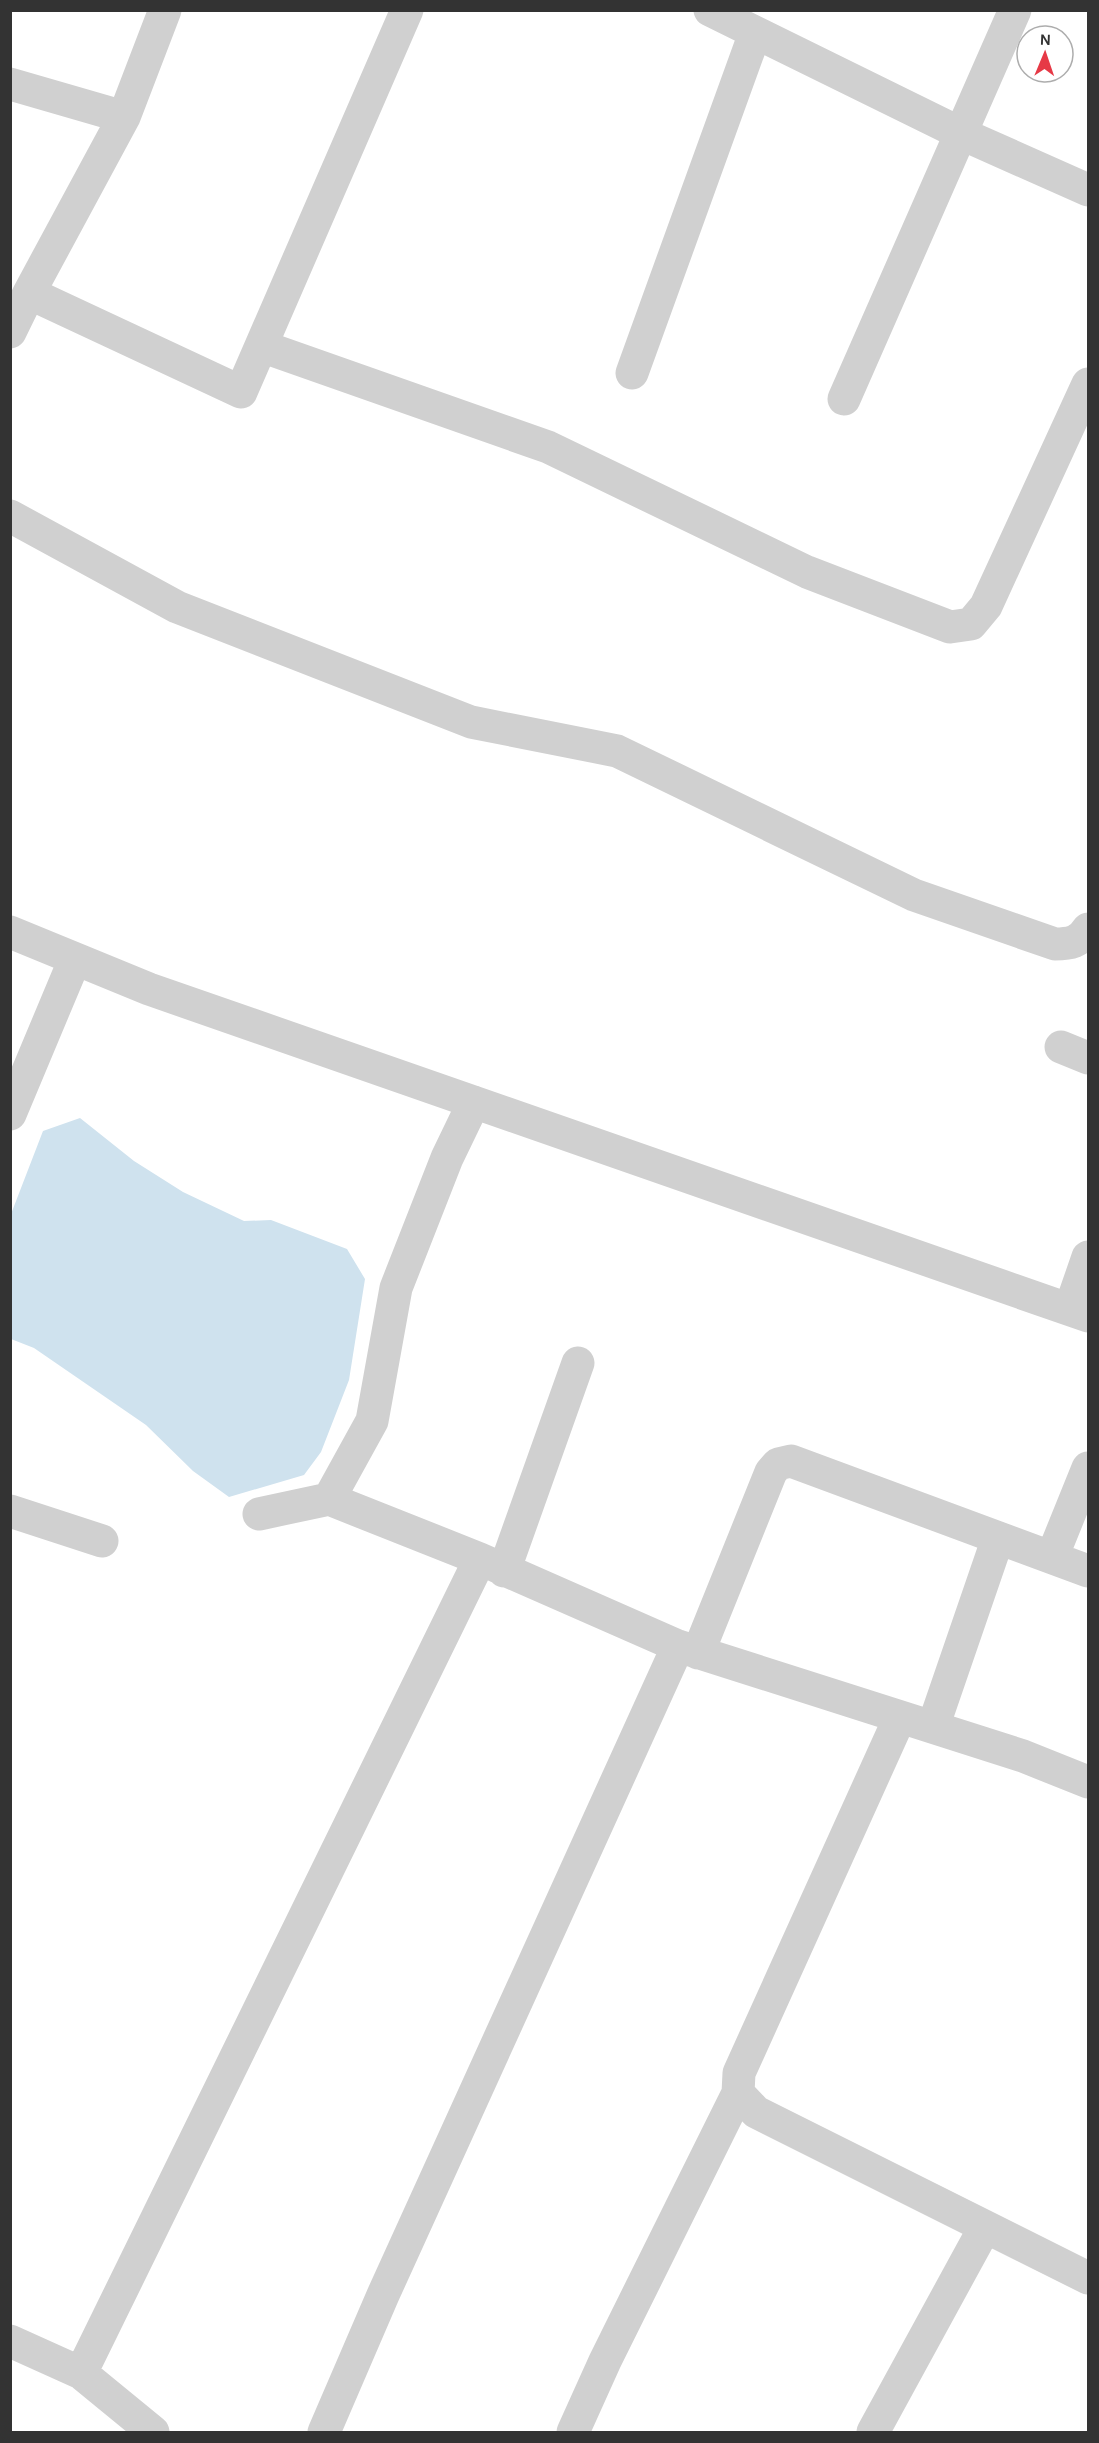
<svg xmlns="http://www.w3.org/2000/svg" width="1099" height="2443" font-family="Karla,sans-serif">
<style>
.water{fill:#cfe2ee}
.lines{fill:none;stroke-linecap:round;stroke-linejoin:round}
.minor{stroke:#d0d0d0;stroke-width:33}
</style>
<rect width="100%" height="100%" fill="#fff"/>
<path class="water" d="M80,1118L134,1161L183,1192L244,1221L271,1220L347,1249L365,1279L349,1380L321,1452L304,1475L229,1497L193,1471L146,1425L34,1348L11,1339V1214L43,1131Z"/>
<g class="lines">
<path class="minor" d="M710,10L962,134L1088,190
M10,84L124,117
M29,293L124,117L165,10
M10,332L29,293L241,392L407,10
M261,346L548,447L807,572L950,627L971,624L986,606L1088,384
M632,373L755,33
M844,399L1015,10
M10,516L177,607L471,722L617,751L914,895L1055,944C1070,944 1080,942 1088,929
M10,932L149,989L1088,1316
M1061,1047L1088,1058
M10,1114L75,959
M1070,1309L1088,1257
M329,1499L372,1421L396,1288L447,1158L474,1102
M10,1511L102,1541
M259,1514L329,1499L480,1559L678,1646L1023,1756L1088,1782
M1052,1557L1088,1468
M504,1571L578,1363
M698,1653L771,1472L778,1464L791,1461L1088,1571
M900,1717L739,2073L738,2093L756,2112L1088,2278
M933,1727L998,1538
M10,2341L81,2373L153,2432
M81,2373L480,1559
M324,2432L383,2295L678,1646
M573,2432L605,2361L738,2093
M873,2432L985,2227"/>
</g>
<rect width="1099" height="2443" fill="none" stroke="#333333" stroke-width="24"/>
<g transform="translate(1045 54) rotate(2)"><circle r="28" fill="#ffffff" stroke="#adadad" stroke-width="1.5"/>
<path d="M0-4.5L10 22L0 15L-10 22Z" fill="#e63946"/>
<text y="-9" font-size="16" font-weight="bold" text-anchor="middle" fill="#333333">N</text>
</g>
</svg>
